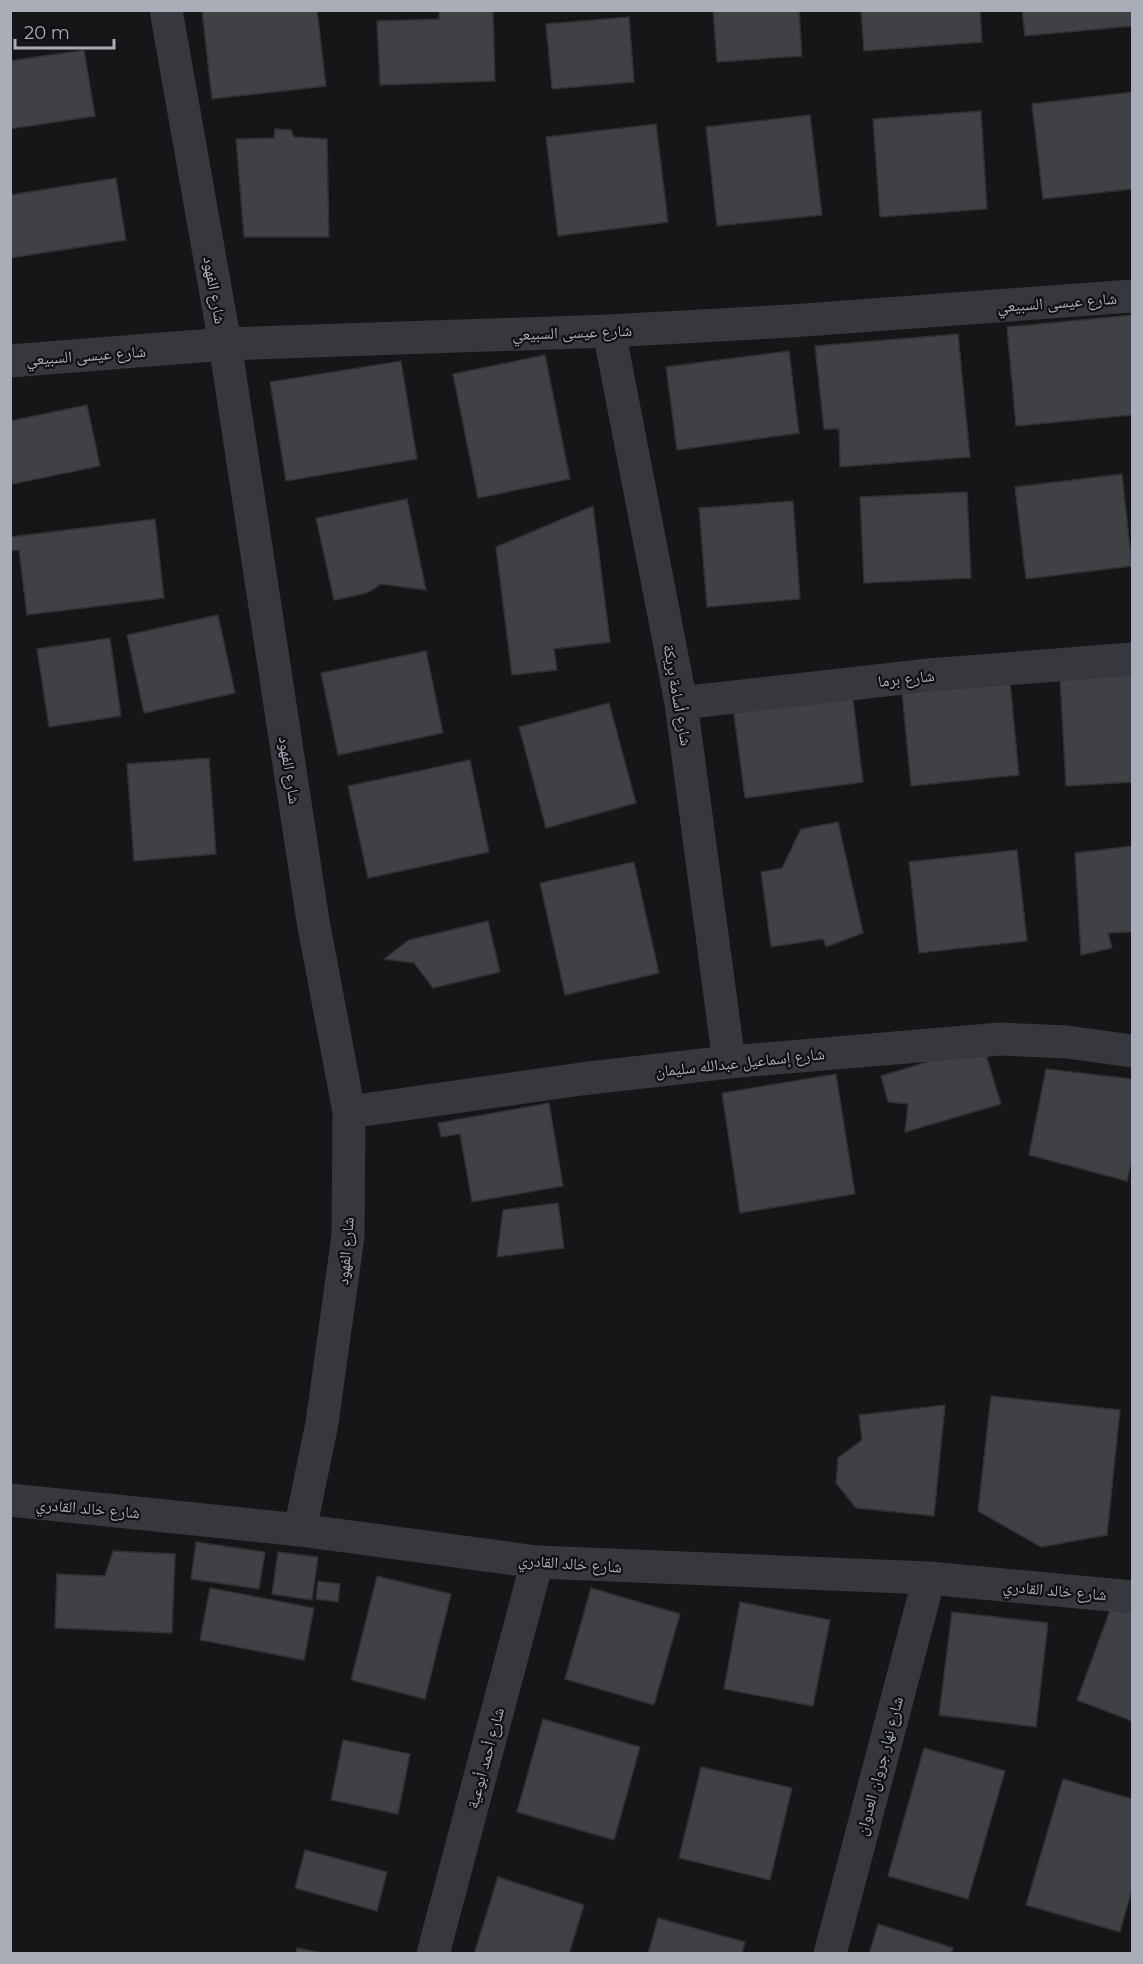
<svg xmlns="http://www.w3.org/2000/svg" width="1143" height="1964" font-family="Montserrat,'Noto Naskh Arabic',sans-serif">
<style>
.building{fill:#404145;stroke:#303034;stroke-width:1.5}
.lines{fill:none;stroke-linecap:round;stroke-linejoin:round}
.street{stroke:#37383d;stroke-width:33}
.labels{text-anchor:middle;stroke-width:4.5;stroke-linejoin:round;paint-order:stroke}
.street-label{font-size:16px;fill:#a8adb8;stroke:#111113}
</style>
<rect width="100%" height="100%" fill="#161618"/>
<path class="building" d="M202,10H317L326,86L212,99Z
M439,10H493L495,81L380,85L377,21L439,19Z
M713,10H799L802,56L717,62Z
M861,10H980L982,42L864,51Z
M1022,10H1132V26L1025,36Z
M629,17L634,82L552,89L546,24Z
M84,50L95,116L10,129V61Z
M1132,92V189L1043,199L1032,104Z
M981,111L987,209L880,217L873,119Z
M810,115L822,215L717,226L706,127Z
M656,124L668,222L558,236L546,137Z
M275,129L291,130L294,137L327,139L329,237H244L236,139L274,138Z
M116,178L126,240L10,258V195Z
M1132,315V415L1016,426L1007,327Z
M958,334L970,457L840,467L839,429H824L815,346Z
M789,351L799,433L677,450L666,367Z
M545,355L570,479L478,498L453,374Z
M401,361L417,459L286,481L270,382Z
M87,405L100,466L13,484L10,474V421Z
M1122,474L1132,566L1026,579L1015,487Z
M967,492L971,578L864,583L860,497Z
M407,499L426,590L381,584L367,593L334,600L316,518Z
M793,501L800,599L707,607L699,508Z
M593,506L610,642L554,649L557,670L512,675L496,547Z
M155,519L164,598L27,615L19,550L10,551V537Z
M218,615L235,693L144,713L127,635Z
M110,638L121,716L49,727L37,649Z
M426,651L443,733L338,755L321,673Z
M1132,675V782L1066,786L1060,679Z
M1010,682L1019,775L911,786L902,692Z
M852,691L863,782L745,798L733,707Z
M609,703L636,803L546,828L519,727Z
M209,758L216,854L134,861L127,764Z
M470,760L489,852L368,878L348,786Z
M838,822L863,933L826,947L823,939L771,947L761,872L782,868L801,829Z
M1132,846V932L1108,933L1112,948L1081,955L1075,853Z
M1017,850L1027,941L919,953L909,862Z
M634,862L659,973L565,995L540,883Z
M488,921L500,972L433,988L414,963L384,959L409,940Z
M983,1045L1001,1104L905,1132L908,1104L888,1102L881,1076Z
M1046,1069L1132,1079V1160L1127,1181L1029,1155Z
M836,1074L855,1194L740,1213L722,1093Z
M549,1103L563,1186L472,1202L460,1134L441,1137L438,1123Z
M558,1203L564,1248L497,1257L503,1210Z
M991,1396L1120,1410L1107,1535L1041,1547L978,1511Z
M945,1405L934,1516L856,1508L836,1483L838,1458L862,1440L859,1415Z
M196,1542L265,1552L259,1589L191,1579Z
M113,1551L175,1554L172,1633L55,1628L57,1574L105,1576Z
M278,1552L318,1557L312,1600L272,1594Z
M377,1576L451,1594L425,1699L351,1680Z
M318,1581L340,1584L338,1602L316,1599Z
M210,1588L314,1608L304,1660L200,1640Z
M591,1588L680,1614L654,1705L565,1679Z
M740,1602L830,1620L813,1706L724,1689Z
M1112,1605L1132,1613V1721L1077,1700Z
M952,1612L1048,1623L1036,1727L939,1715Z
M543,1719L640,1747L614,1840L517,1812Z
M343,1740L410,1754L398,1814L331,1800Z
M924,1748L1005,1771L968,1899L888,1876Z
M701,1767L792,1788L770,1880L679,1858Z
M1063,1779L1132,1799V1889L1120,1932L1026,1905Z
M305,1850L387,1872L377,1911L295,1888Z
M498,1877L584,1905L569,1954H474Z
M658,1918L745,1942L742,1954H648Z
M878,1924L953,1948L951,1954H869Z
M297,1948L328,1954H296Z"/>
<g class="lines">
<path class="street" d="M166,10L225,344L313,921L349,1112L348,1236L322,1423L300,1530
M609,331L681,703L729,1062
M10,361L225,344L609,331L791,321L1132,296
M681,703L929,675L1132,659
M349,1112L581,1079L729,1062L1001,1039L1067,1042L1132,1051
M10,1500L300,1530L537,1562L929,1578L1132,1597
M433,1954L537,1562
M830,1954L929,1578"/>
</g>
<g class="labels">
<g class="street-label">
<text transform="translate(215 290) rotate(80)" y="6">شارع الفهود</text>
<text transform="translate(1057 302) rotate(-4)" y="6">شارع عيسى السبيعي</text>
<text transform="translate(572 332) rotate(-2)" y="6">شارع عيسى السبيعي</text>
<text transform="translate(86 355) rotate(-4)" y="6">شارع عيسى السبيعي</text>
<text transform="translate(906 678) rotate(-6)" y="6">شارع برما</text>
<text transform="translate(678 695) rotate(80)" y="6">شارع أسامة بريكة</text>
<text transform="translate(290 770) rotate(81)" y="6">شارع الفهود</text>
<text transform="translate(740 1062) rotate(-6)" y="6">شارع إسماعيل عبدالله سليمان</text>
<text transform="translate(345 1251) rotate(-85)" y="6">شارع الفهود</text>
<text transform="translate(88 1508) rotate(5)" y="6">شارع خالد القادري</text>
<text transform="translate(570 1563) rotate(4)" y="6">شارع خالد القادري</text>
<text transform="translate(1055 1590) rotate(5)" y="6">شارع خالد القادري</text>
<text transform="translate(485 1758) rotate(-75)" y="6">شارع أحمد أبوعية</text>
<text transform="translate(879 1766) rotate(-75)" y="6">شارع نهار جروان العدوان</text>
</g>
</g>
<rect width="1143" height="1964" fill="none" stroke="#a8adb8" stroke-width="24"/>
<path d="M15 39v9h99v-9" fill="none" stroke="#a8adb8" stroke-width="3"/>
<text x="24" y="39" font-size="18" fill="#a8adb8" stroke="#111113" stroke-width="4.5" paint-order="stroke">20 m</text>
</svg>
